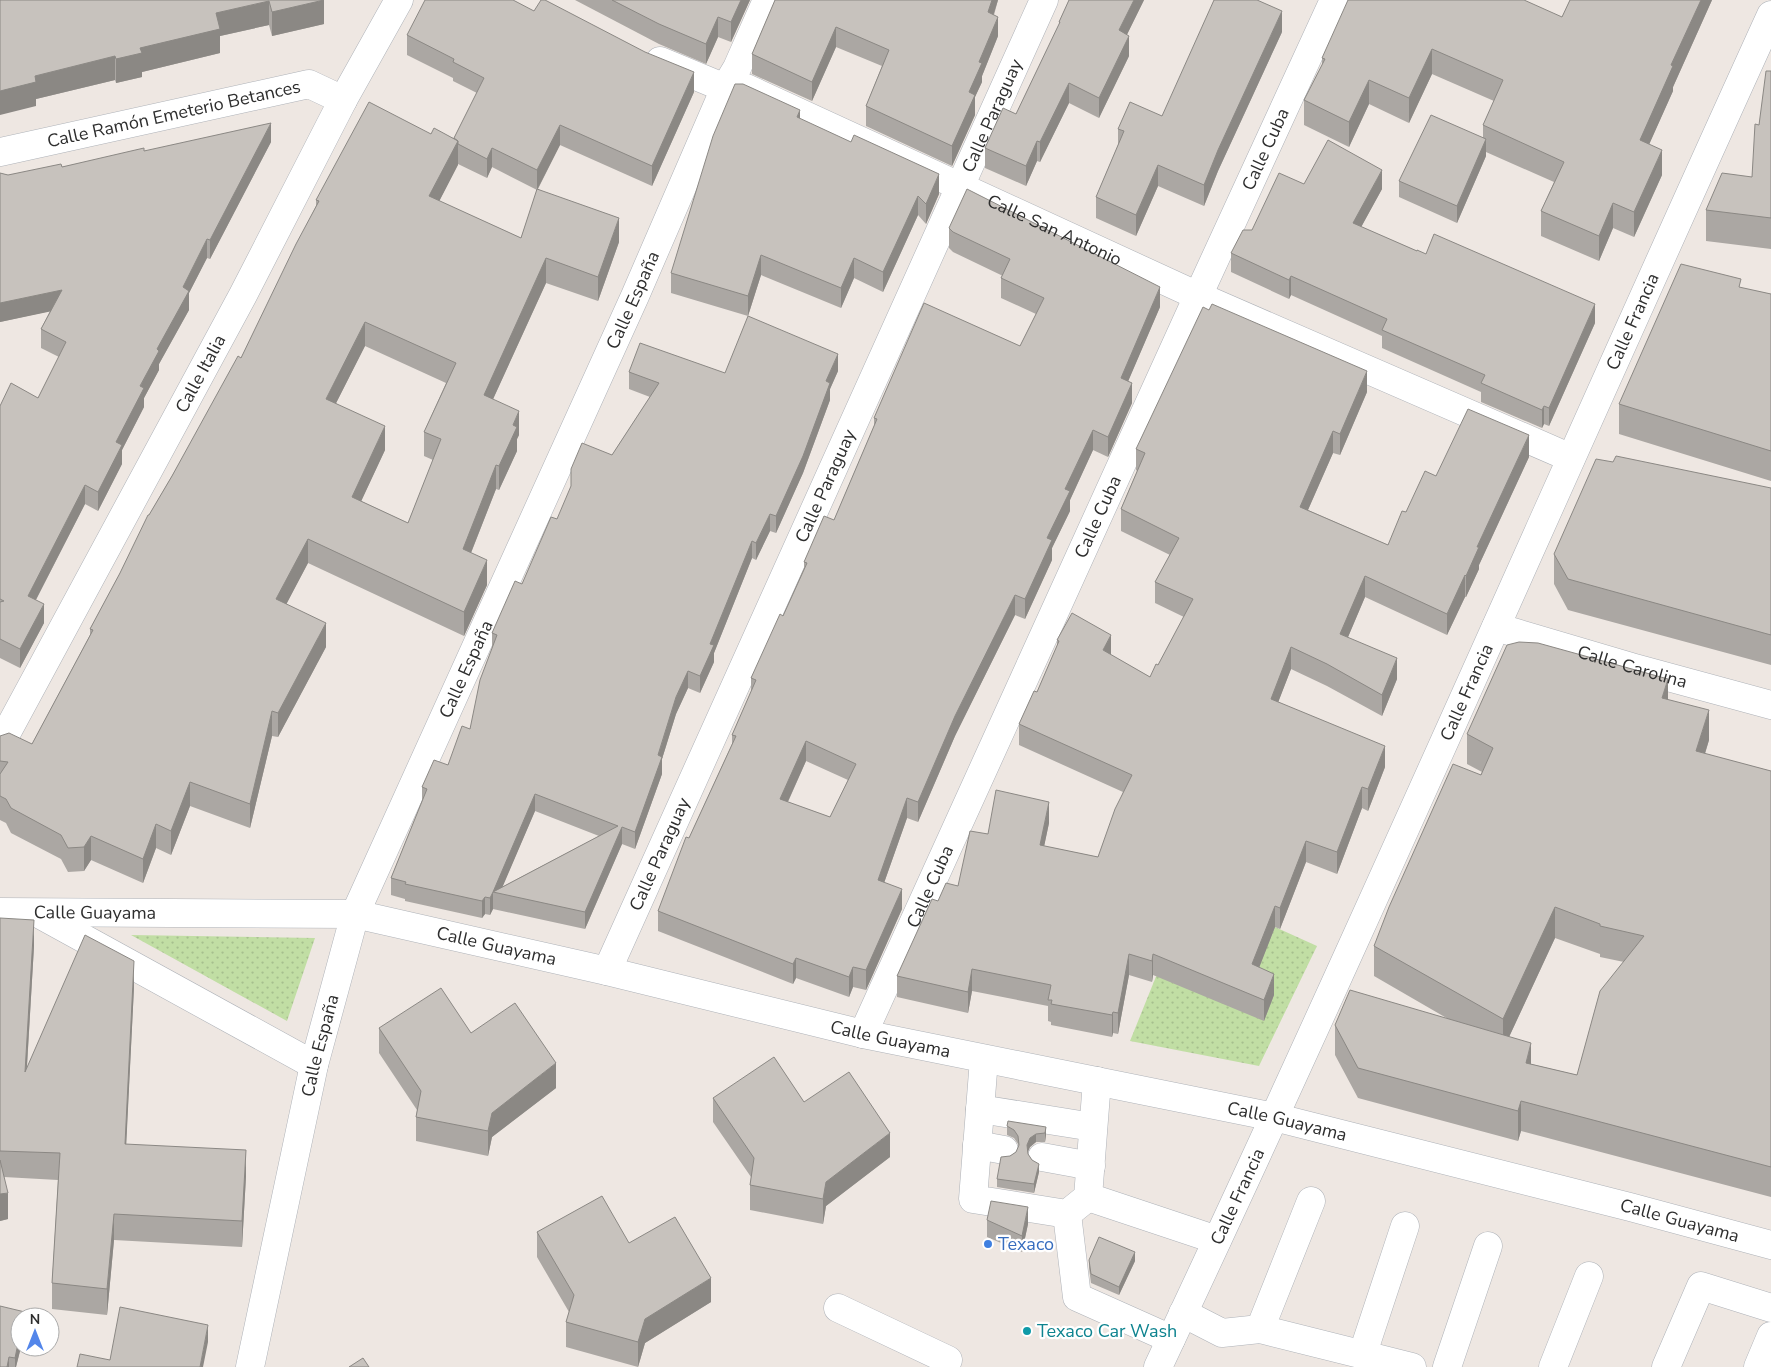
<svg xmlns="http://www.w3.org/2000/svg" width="1771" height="1367" font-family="'Nunito Sans',sans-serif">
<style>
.grass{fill:url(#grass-dots)}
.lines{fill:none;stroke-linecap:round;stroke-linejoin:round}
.minor-casing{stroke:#aeb2b8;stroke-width:29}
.minor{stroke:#fff;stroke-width:28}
.wall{fill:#aba7a3;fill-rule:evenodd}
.shaded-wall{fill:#8b8884}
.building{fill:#c7c2bd;stroke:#8b8884;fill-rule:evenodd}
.shop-dot{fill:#3f7fe0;stroke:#fff;stroke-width:2}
.culture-dot{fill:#0f9aa8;stroke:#fff;stroke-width:2}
.labels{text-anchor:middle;stroke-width:4.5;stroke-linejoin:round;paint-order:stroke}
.street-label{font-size:18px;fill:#2e2e2e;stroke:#fff}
.shop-label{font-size:18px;fill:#366cbe;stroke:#fff;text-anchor:start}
.culture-label{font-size:18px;fill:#0d838f;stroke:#fff;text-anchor:start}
</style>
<defs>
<pattern id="grass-dots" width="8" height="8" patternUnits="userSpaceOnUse" patternTransform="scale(1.25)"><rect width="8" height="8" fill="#c1dea4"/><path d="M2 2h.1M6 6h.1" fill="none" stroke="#a6bf8e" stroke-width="1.8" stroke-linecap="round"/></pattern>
</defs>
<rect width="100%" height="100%" fill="#eee7e2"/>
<path class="grass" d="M1229,906L1317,946L1259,1066L1130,1041L1176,927Z
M131,935L315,938L287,1021Z"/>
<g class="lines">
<g class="minor-casing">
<g id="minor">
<path id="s1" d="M660,61L725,88H746L1198,296L1571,458"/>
<path id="s2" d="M0,152L309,84L343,100"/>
<path id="s3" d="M1496,627L1631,667L1771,705"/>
<path id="s4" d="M0,745L243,295L343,100L399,0"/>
<path id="s5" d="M0,912L355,914L607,971L863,1034L1274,1117L1630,1207L1771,1245"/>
<path d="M41,915L314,1065"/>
<path id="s6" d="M607,971L1044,0"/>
<path id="s7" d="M863,1034L1198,296L1334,0"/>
<path d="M984,1059L973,1199L1067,1214L1088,1197L1097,1081"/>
<path d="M980,1109L1093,1127"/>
<path d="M977,1145L1004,1150"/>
<path d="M1042,1157L1091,1166"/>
<path d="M1088,1197L1217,1240"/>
<path d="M1067,1214L1077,1297L1171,1339"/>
<path d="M838,1308L948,1360"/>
<path d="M1183,1313L1222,1333L1260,1329L1311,1201"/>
<path d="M1260,1329L1412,1367"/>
<path d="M1363,1353L1405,1226"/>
<path id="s8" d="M250,1367L314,1065L355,914L635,296L725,88L737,68L767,0"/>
<path id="s9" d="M1158,1367C1369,919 1566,465 1771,15"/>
<path d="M1447,1367L1488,1246"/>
<path d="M1553,1367L1589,1276"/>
<path d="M1666,1367L1701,1286L1771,1308"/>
<path d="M1758,1367L1771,1336"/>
</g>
</g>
<use href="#minor" class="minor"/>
</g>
<path class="wall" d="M0,0H324V24L272,36L269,25L220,36V53L142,72V77L116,83L115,80L36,99V106Z
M575,0H750L731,42L718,37L706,64L659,44Z
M775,0H998L994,15L998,36L982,76V82L975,97V115L952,166L866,126V106L882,66L836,47L812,101L752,74V54Z
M1069,0H1144L1127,34L1129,56L1099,118L1069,103L1040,162L1037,161L1026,186L985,168V148L1016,114L1059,25V22Z
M1570,0H1712L1673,87V91L1649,144L1662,175L1634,237L1613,228L1599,261L1541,236V211L1554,182L1486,152V156L1457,223L1399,197V181L1483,138V125L1494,101L1432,74L1409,123L1369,104L1349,147L1304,125V100L1322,65V58L1562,17Z
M1282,32L1218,171L1204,206L1158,186L1136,236L1096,218V197L1118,145V129L1162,116Z
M407,35L694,92L652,186L560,145L538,189L619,242L598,301L546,283L493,399L519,435L517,439V451L499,490L496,489L471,553L487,585L464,636L308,563L286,604L326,647L278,737L272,736L250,828L190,806L171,855L156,848L143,883L91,860L84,871L68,872L61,859L11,833L6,823L0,820V736L32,744L90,635V629L120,573L149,515L241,358L316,206V200L431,134L454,138L477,93L453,81V78L407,55ZM458,164L487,178L492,167L537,190L521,238L439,201ZM365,346L446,383L424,432V456L433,460L408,523L361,501L385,450L336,403Z
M1771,71V249L1706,241V210L1752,177L1759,125Z
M800,119L939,194L926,224L918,215L883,292L854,278L841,308L761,275L748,316L671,293V273Z
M271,142L210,259L207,258L189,293V310L159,364V370L144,398V407L122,450V464L98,511L85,504L36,600L44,623L20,668L0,658V406L38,398L59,357L41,348V329L50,311L0,322V173L8,175L62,167L144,151Z
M1304,184L1382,189L1361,227L1417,251L1595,323L1549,426L1544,424L1542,428L1481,402V392L1382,348V336L1291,295L1289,299L1231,272V253L1252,230Z
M949,228L1160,307L1128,381L1132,403L1108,457L1093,450L1070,500V511L1052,548V560L1025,619L1015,615L955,736L918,822L907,818L884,883L902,909L866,990L853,987L849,997L796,978L793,984L658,931V911L689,838L732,744V735L751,692V678L783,616L804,568V562L834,520L874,426V418L1020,346L1036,314L1001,298V278L1003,276L953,252L949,248ZM806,761L848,780L830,817L788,802Z
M1741,288L1771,294V481L1619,434V404Z
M838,371L830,389V400L803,473L776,533L770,531L756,560L752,558L714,653V662L700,693L688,688L676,714L662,759V774L635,849L622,844L585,929L493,909L490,915L485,914L482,918L405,901V899L391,895V878L422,801V787L448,765L470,729L492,648V633L522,584L557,519L612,455L650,397L629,389V372L725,373ZM535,811L599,836L502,887Z
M1367,392L1340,455L1333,453L1308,510L1388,545L1406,512L1436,476L1529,457L1479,565V569L1466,597H1465L1447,635L1365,597L1348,637L1397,679L1382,716L1327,686L1291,669L1278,702L1385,767L1368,811L1362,808L1337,874L1306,862L1280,929L1275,927L1259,967L1274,995L1264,1021L1153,975L1152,982L1129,975L1118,1034L1113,1033L1112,1037L1051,1025V1022L1048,1021V1006L972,991L968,1013L897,997V976L938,901L958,886L988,834L1049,823L1044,846L1098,857L1123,792L1019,745V724L1037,692L1057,646V640L1111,655L1150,677L1158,665L1184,617L1155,603V582L1170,555L1121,531V509L1137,471L1136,470V449Z
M1771,488V665L1568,610L1554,584V554Z
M1668,700L1709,740L1705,754L1771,771V1197L1521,1131L1518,1141L1358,1098L1335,1055V1025L1450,1020L1374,976V946L1482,772L1467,764V734ZM1555,938L1600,954V957L1624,962L1577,1075L1531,1064L1509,1037Z
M0,918L34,946L27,1067L134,987L126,1144L246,1176L242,1247L114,1240L107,1315L52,1309V1283L58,1180L4,1177L8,1219L0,1221Z
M379,1028L471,1033L556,1088L492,1137L488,1156L416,1141V1117L417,1110L379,1053Z
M713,1098L804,1102L890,1157L826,1206L823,1224L750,1210V1185L751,1177L713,1122Z
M1007,1126L1046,1127V1135L1045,1142H1036L1030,1147L1027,1153L1028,1154L1039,1172L1034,1193L997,1187V1179L1010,1156L1016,1152L1019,1146L1018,1144L1014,1138L1007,1135Z
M987,1220L1028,1224L1022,1252L987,1237Z
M537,1232L629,1243L711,1302L645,1343L638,1367L566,1347V1322L569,1312L537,1257Z
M1089,1260L1135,1261L1119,1295L1091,1283L1089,1268Z
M25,1317L20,1347H21L16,1367H0Z"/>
<path class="shaded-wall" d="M324,0V24L272,36V12Z
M741,0H750L731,42V22Z
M992,0H998L988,32V12Z
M1134,0H1144L1119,51V30Z
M1701,0H1712L1673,87V91L1640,165V140L1671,65Z
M269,1V25L220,36V53L142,72V77L116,83V59L216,13Z
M1282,11V32L1218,171L1204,206V185L1218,150Z
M718,17V37L706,64V44Z
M998,17V36L982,76V82L975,97V115L952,166V146L979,62Z
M836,27V47L812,101V82Z
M1129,36V56L1099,118V98Z
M1432,49V74L1409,123V98Z
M115,56V80L36,99V106L0,115V91L35,76Z
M694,72V92L652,186V166Z
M1369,80V104L1349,147V122Z
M1069,83V103L1040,162V142Z
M800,110V130L797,117Z
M271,123V142L210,259V240Z
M560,125V145L537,190V170Z
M1486,139V156L1457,223V206Z
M458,141V165L429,221V196Z
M1037,141V161L1026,186V166Z
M492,148V167L487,178V159Z
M1662,150V175L1634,237V212Z
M1158,165V186L1136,236V215Z
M1382,170V189L1353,242V223Z
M939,174V194L926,224V204Z
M918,196V215L883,292V272Z
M1613,203V228L1599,261V236Z
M619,218V242L598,301V277Z
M207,239V258L189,293V310L159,364V370L144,398V407L122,450V464L98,511V492L116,442L157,349L183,287Z
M761,255V275L748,316V296Z
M546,258V283L484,419V395Z
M854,258V278L841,308V288Z
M1291,276V295L1289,299V280Z
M1160,287V307L1121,398V378Z
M62,290V309L0,322V303Z
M1595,304V323L1549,426V408Z
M365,322V346L326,423V399Z
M838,354V371L830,389V400L803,473L776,533V516L826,381Z
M1367,371V392L1340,455V434Z
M1132,383V403L1108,457V437Z
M1544,406V424L1542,428V410Z
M519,411V435L517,439V451L499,490V466L513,425Z
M385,426V450L352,521V497Z
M1093,430V450L1070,500V511L1052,548V560L1025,619V599L1065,489Z
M1333,431V453L1300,528V507Z
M1529,435V457L1479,565V569L1466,597V576L1477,547Z
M496,465V489L463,573V549Z
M85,485V504L28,615V596Z
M770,514V531L756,560V543Z
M308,539V563L276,624V599Z
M752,541V558L714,653V662L700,693V676L710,644Z
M487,560V585L464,636V612Z
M1465,575V597L1447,635V614Z
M1365,576V597L1340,656V634Z
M1015,595V615L955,736L918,822V802L955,716Z
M44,604V623L20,668V649Z
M326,623V647L278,737V713Z
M1111,635V656L1103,650Z
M1291,647V669L1271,721V699Z
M1397,658V679L1382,716V695Z
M688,671V688L676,714L662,759V774L635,849V832L676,697Z
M1668,679V709L1662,698Z
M1709,710V740L1696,782V751Z
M272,711V736L250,828V804Z
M806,741V761L780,819V799Z
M1385,746V767L1368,811V789Z
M190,782V806L171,855V831Z
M1362,787V808L1337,874V852Z
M535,794V811L500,893L493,892Z
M907,798V818L878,900V880Z
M1049,802V823L1040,866V845Z
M156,824V848L143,883V859Z
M622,827V844L585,929V912Z
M91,836V860L84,871V847Z
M1306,841V862L1280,929V908Z
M902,889V909L866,990V970Z
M493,892V909L490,915V898Z
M485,897V914L482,918V901Z
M1275,906V927L1252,986V964Z
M1555,907V938L1503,1050V1019Z
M34,920V946L25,1098V1072Z
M1129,954V975L1118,1034V1013Z
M1153,954V975L1152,982V961Z
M796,958V978L793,984V964Z
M134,961V987L125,1170V1144Z
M853,967V987L849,997V977Z
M972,969V991L968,1013V992Z
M1274,974V995L1264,1021V1000Z
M1113,1012V1033L1112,1037V1015Z
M1531,1043V1074L1526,1063Z
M556,1063V1088L492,1137L488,1156V1131L492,1113Z
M1521,1101V1131L1518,1141V1111Z
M1046,1127V1135L1045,1142V1133Z
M890,1133V1157L826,1206L823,1224V1199L826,1182Z
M1036,1134V1142L1030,1147L1027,1154V1145L1030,1138Z
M246,1150V1176L242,1247V1221Z
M1039,1164V1172L1034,1193V1184Z
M8,1193V1219L0,1221V1194Z
M1028,1207V1224L1022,1252V1236Z
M114,1214V1240L107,1315V1289Z
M1135,1252V1261L1119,1295V1287Z
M711,1278V1302L645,1343L638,1367V1342L645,1319Z
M208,1325V1342L203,1367H200Z
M20,1334V1347H21L16,1367H15V1358Z
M9,1357V1367H7Z"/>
<path class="building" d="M0,0H324L272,12L269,1L216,13L220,29L140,48L142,53L116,59L115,56L35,76L36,82L0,91Z
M425,0H513L534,11L541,0H545L645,52L694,72L652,166L560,125L537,170L492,148L487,159L458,144V141L454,138L484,78L453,62L454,59L407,35Z
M612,0H741L731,22L718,17L706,44L659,24Z
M775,0H992L988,12L998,17L979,62L982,63L969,92L975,95L952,146L866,106L889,50L836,27L812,82L752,54Z
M1069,0H1134L1119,30L1129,36L1099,98L1069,83L1040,142L1037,141L1026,166L985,148L1003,108L1016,114L1060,22H1059Z
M1214,0H1257L1282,11L1218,150L1204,185L1158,165L1136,215L1096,197L1124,131L1118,129L1130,102L1162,116Z
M1348,0H1524L1562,17L1570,0H1701L1671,65L1673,66L1640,140L1662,150L1634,212L1613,203L1599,236L1541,211L1564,162L1483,125L1503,80L1432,49L1409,98L1369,80L1349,122L1304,100L1325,59L1322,58Z
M1766,71H1771V218L1706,210L1722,173L1752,177L1755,124L1759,125Z
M735,84H743L800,110L797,117L851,142L854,135L939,174L926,204L918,196L883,272L854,258L841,288L761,255L748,296L671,273L713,136Z
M369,102L431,134L434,128L458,141L429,196L521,238L537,189L619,218L598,277L546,258L484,395L519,411L513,425L517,427L499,466L496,465L463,549L487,560L464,612L308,539L276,599L326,623L278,713L272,711L250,804L190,782L171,831L156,824L143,859L91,836L84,847L68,848L61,835L11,808L6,799L0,796V774L8,762L0,761V736L9,733L32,744L93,630L90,629L120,573L148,515H149L172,476L238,356L241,358L296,244L319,201L316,200ZM365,322L456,363L424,432L441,439L408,523L352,497L385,426L326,399Z
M1431,115L1486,139L1457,206L1399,181Z
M271,123L210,240L207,239L183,287L189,291L157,349L159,351L140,386L144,388L116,442L122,445L98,492L85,485L28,596L44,604L20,649L0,639V602L4,601L0,599V406L11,383L38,398L66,342L41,329L62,290L0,303V173L8,175L61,164L62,167L144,148V151Z
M1328,140L1382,170L1353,223L1417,251V250L1426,254L1434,234L1595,304L1549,408L1544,406L1542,410L1481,383L1485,375L1382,330L1387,319L1291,276L1289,280L1231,253L1243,230H1252L1279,173L1304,184Z
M967,189L1160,287L1121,378L1132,383L1108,437L1093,430L1065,489L1070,491L1047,538L1052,540L1025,599L1015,595L955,716L918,802L907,798L878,880L902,889L866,970L853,967L849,977L796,958L793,964L658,911L686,837L689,838L736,736L732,735L756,680L751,678L780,614L783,616L807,563L804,562L824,516L834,520L877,419L874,418L924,303L1020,346L1044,298L1001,278L1010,259L953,232L949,228ZM806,741L856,764L830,817L780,799Z
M1681,264L1741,279L1739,287L1771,294V451L1619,404Z
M1212,304L1367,371L1340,434L1333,431L1300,507L1388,545L1402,511L1406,512L1425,471L1436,476L1468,409L1529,435L1477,547H1479L1466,576L1465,575L1447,614L1365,576L1340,634L1397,658L1382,695L1327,664L1291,647L1271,699L1385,746L1368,789L1362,787L1337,852L1306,841L1280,908L1275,906L1252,964L1274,974L1264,1000L1153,954L1152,961L1129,954L1118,1013L1113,1012L1112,1015L1051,1004L1052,1000H1048L1051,985L972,969L968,992L897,976L932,899L938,901L946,883L958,886L970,831L988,834L996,790L1049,802L1040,845L1098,857L1115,809L1132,775L1019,724L1034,691L1037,692L1059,641L1057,640L1072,613L1111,635L1103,650L1150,677L1156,664L1158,665L1193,599L1155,582L1179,538L1121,509L1145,453L1136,449L1203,307L1209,310Z
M748,316L838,354L826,381L830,383L803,456L776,516L770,514L756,543L752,541L710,644L714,645L700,676L688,671L676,697L658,755L662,757L635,832L622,827L585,912L493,892L490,898L485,897L482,901L405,884L406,882L391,878L427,789L422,787L434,760L448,765L462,726L470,729L480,680L497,635L492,633L515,581L522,584L551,517L557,519L571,486V469L582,443L612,455L659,383L629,372L640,343L725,373ZM535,794L618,826L493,892Z
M1616,456L1771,488V635L1568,579L1554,554L1596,459L1613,462Z
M1519,642L1538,643L1668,679L1662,698L1709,710L1696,751L1771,771V1167L1521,1101L1518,1111L1358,1068L1335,1025L1350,990L1531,1043L1526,1063L1577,1075L1600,991L1644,936L1600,926V924L1555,907L1503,1019L1374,946L1389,907L1453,764L1481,775L1493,748L1467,734L1507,645Z
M0,918L34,920L25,1072L85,935L134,961L125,1144L246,1150L242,1221L114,1214L107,1289L52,1283L60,1153L0,1151Z
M441,988L471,1033L515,1003L556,1063L492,1113L488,1131L416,1117L421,1091L379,1028Z
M774,1057L804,1102L849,1072L890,1133L826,1182L823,1199L750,1185L754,1158L713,1098Z
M1008,1121L1046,1127L1045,1133L1036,1134L1030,1138L1027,1145L1028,1154L1032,1160L1039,1164L1034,1184L997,1179L1001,1157L1010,1156L1016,1152L1019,1145L1018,1136L1014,1130L1007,1126Z
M0,1160L8,1193L0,1194Z
M602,1196L629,1243L675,1217L711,1278L645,1319L638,1342L566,1322L574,1295L537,1232Z
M991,1201L1028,1207L1022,1236L987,1220Z
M1099,1237L1135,1252L1119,1287L1091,1274L1089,1260Z
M0,1306L25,1312L24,1317H20V1334L15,1358L9,1357L7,1367H0Z
M120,1307L208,1325L200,1367H77L80,1354L110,1360Z
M363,1358L369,1367H349Z"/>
<circle class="shop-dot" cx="988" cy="1244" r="5"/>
<circle class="culture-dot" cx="1027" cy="1331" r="5"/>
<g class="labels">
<g class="street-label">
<text dy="6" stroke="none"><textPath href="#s2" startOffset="178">Calle Ramón Emeterio Betances</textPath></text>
<text dy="6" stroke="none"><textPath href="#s6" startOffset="938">Calle Paraguay</textPath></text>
<text dy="6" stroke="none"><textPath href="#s7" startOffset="972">Calle Cuba</textPath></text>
<text dy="6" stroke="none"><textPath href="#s1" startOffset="431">Calle San Antonio</textPath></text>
<text dy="6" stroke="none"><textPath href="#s8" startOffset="1139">Calle España</textPath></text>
<text dy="6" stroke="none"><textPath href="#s9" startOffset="1148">Calle Francia</textPath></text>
<text dy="6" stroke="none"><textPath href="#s4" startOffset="422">Calle Italia</textPath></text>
<text dy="6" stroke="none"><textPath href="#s6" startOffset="532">Calle Paraguay</textPath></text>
<text dy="6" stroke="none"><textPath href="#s7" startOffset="568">Calle Cuba</textPath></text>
<text dy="6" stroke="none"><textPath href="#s3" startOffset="142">Calle Carolina</textPath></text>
<text dy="6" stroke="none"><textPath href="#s8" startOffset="734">Calle España</textPath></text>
<text dy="6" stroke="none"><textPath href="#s9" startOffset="742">Calle Francia</textPath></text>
<text dy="6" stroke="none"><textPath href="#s6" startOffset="128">Calle Paraguay</textPath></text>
<text dy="6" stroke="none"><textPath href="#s7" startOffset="162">Calle Cuba</textPath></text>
<text dy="6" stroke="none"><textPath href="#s5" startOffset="95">Calle Guayama</textPath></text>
<text dy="6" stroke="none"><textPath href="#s5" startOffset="500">Calle Guayama</textPath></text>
<text dy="6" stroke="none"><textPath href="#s5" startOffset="905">Calle Guayama</textPath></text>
<text dy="6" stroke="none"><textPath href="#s8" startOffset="329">Calle España</textPath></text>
<text dy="6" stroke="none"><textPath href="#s5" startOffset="1310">Calle Guayama</textPath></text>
<text dy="6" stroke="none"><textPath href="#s9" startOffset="188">Calle Francia</textPath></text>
<text dy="6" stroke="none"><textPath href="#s5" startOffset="1715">Calle Guayama</textPath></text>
</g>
<g class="shop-label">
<text x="998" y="1250">Texaco</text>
</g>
<g class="culture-label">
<text x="1037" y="1337">Texaco Car Wash</text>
</g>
</g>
<g transform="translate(35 1332)"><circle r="24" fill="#ffffff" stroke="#ababab"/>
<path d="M0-4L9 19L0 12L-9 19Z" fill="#5386ea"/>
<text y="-8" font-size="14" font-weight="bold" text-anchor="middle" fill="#2e2e2e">N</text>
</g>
</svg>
